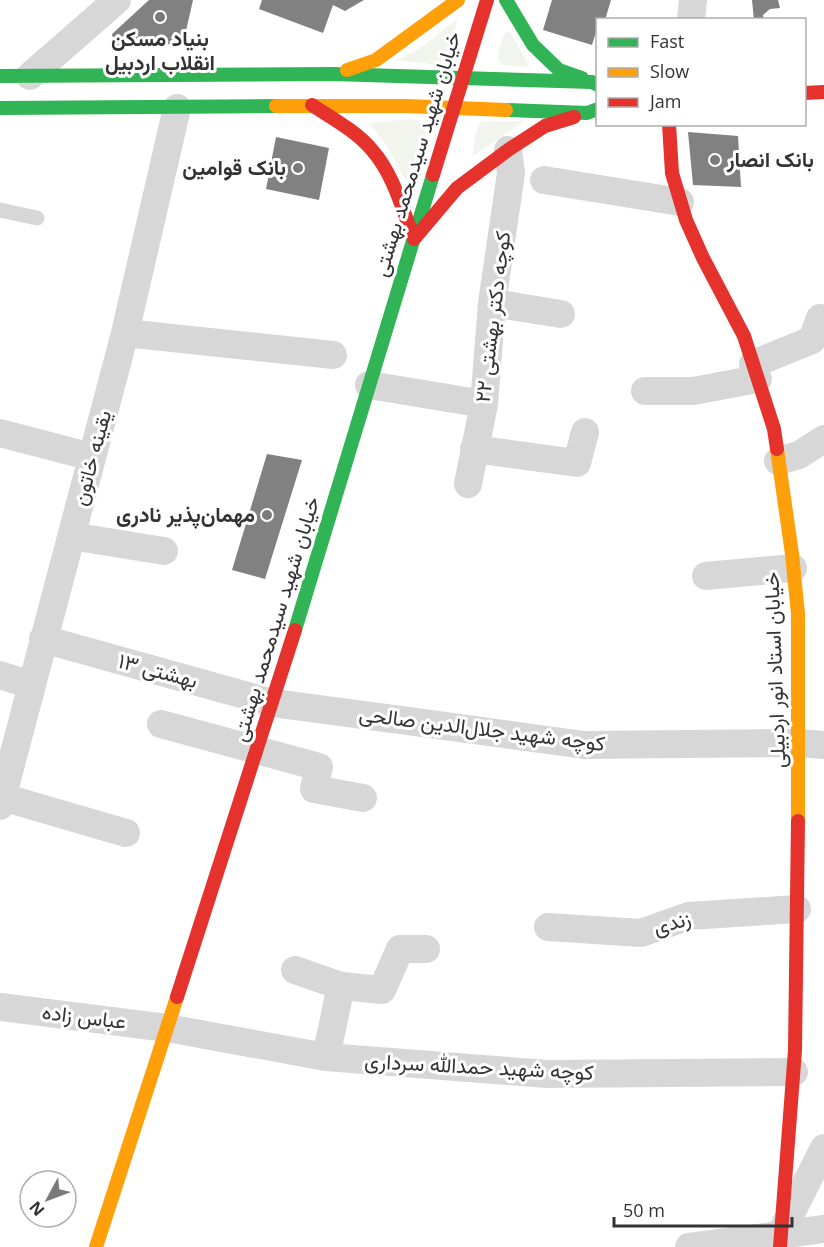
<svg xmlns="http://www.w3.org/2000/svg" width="824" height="1247" font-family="'Open Sans',Vazirmatn,sans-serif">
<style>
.green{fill:#f1f5ed}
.building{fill:#818181}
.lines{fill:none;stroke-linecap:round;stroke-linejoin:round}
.lane{stroke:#d7d7d7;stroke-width:15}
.street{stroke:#d7d7d7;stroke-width:28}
.fast{stroke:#30b455;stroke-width:14}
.slow{stroke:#ff9f0a;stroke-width:14}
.jam{stroke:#e5322d;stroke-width:14}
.poi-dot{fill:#7a7a7a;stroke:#fff;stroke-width:2}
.labels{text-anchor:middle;stroke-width:6;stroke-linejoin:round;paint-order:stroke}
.poi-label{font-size:21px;font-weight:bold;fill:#333;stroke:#fff;text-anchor:end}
.street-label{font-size:21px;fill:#333;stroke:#fff}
</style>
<rect width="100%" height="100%" fill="#fff"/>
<path class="green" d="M458,18L449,53L438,65L395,60L418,50Z
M510,32L530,67L502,65C493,56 502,43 505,33Z
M412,119L423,122L427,133L407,183L387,146L369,123Z
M524,121L472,157L476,132L481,122Z"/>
<path class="building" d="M149,0H193L183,44L114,45L112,34Z
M262,0H364L345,11L333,5L323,33L259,9Z
M552,0H611L605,20H598V33L596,32L592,45L543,30Z
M752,0H778L780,8L770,9L763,15L764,20H754Z
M688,132L738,136L741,187L693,185Z
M276,137L329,148L319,200L266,189Z
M267,454L302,460L265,579L232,570Z"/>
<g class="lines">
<path class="lane" d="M0,210L37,218"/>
<path class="street" d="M691,20L693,0
M30,76L117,0
M544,180L680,202
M492,303L561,314
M125,333L333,355
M753,364L812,340L820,318
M369,385L484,404
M645,391H693L758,379
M0,433L92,457
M474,449L577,463L585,432
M778,461L799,455L824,439
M468,484L484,404L492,303L511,173L508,150
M71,536L164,551
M706,576L793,568
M43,639L273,703L408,721L584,745L799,743L824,745
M0,675L31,685
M161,724L319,767L314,789L363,798
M2,797L126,833
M0,806L125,333L177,108
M548,927L641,933L689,916L797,909
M295,970L341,986L382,990L400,949H426
M0,1007L167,1028L326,1057L548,1074L794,1072
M326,1057L341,986
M783,1229L824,1148
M689,1247L824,1229"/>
<path class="fast" d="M506,0L533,45L559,70L582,78
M0,76L333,74L592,82L598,85
M0,108L276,106
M506,110L587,113L598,109
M295,630L433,175"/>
<path class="slow" d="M347,70L376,60L458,0
M276,106H406L506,110
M777,449L792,554L798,614V821
M96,1247L177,997"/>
<path class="jam" d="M804,93L824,92
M312,105C333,119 356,131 372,150C394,175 402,209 414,239L457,188L508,150L545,126L574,117
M669,124L672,173L686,220L703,258L744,336L774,429L777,449
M433,175L487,0
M177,997L295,630
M780,1247L795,1050L798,821"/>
</g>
<g class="poi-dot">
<circle cx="160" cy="17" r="6"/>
<circle cx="715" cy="160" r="6"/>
<circle cx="298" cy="168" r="6"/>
<circle cx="267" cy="515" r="6"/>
</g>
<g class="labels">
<g class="poi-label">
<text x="160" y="46" text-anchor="middle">بنیاد مسکن<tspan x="160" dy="24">انقلاب اردبیل</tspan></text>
<text x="727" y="167" text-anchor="start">بانک انصار</text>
<text x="286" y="175">بانک قوامین</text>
<text x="255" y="522">مهمان‌پذیر نادری</text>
</g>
<g class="street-label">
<text transform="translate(417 154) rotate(-73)" y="7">خیابان شهید سیدمحمد بهشتی</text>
<text transform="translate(493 317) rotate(-83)" y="7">کوچه دکتر بهشتی ۲۲</text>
<text transform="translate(92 458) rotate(-75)" y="7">یقینه خاتون</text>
<text transform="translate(276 619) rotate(-73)" y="7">خیابان شهید سیدمحمد بهشتی</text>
<text transform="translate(775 670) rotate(-92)" y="7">خیابان استاد انور اردبیلی</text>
<text transform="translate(158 671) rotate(15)" y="7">بهشتی ۱۳</text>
<text transform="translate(482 729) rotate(7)" y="7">کوچه شهید جلال‌الدین صالحی</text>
<text transform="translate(672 923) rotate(-16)" y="7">زندی</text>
<text transform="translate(84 1017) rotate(7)" y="7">عباس زاده</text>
<text transform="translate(479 1067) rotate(3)" y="7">کوچه شهید حمدالله سرداری</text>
</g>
</g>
<rect x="596" y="18" width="210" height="108" fill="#ffffff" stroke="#adadad" stroke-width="1.5"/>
<rect x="608" y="38" width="30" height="9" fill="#30b455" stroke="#adadad" stroke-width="1.5"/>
<text x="650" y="48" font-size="18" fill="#333333">Fast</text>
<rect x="608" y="68" width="30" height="9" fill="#ff9f0a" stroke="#adadad" stroke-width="1.5"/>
<text x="650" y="78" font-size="18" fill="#333333">Slow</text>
<rect x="608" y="98" width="30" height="9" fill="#e5322d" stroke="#adadad" stroke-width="1.5"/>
<text x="650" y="108" font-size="18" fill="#333333">Jam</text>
<g transform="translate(48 1199) rotate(229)"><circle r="28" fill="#ffffff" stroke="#adadad" stroke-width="1.5"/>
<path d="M0-4.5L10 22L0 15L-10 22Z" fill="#7a7a7a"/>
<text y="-9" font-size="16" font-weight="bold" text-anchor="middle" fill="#333333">N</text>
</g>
<path d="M614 1217v9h178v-9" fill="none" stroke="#333333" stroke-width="3"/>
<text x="623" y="1217" font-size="18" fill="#333333" stroke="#ffffff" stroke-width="4.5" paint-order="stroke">50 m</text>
</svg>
